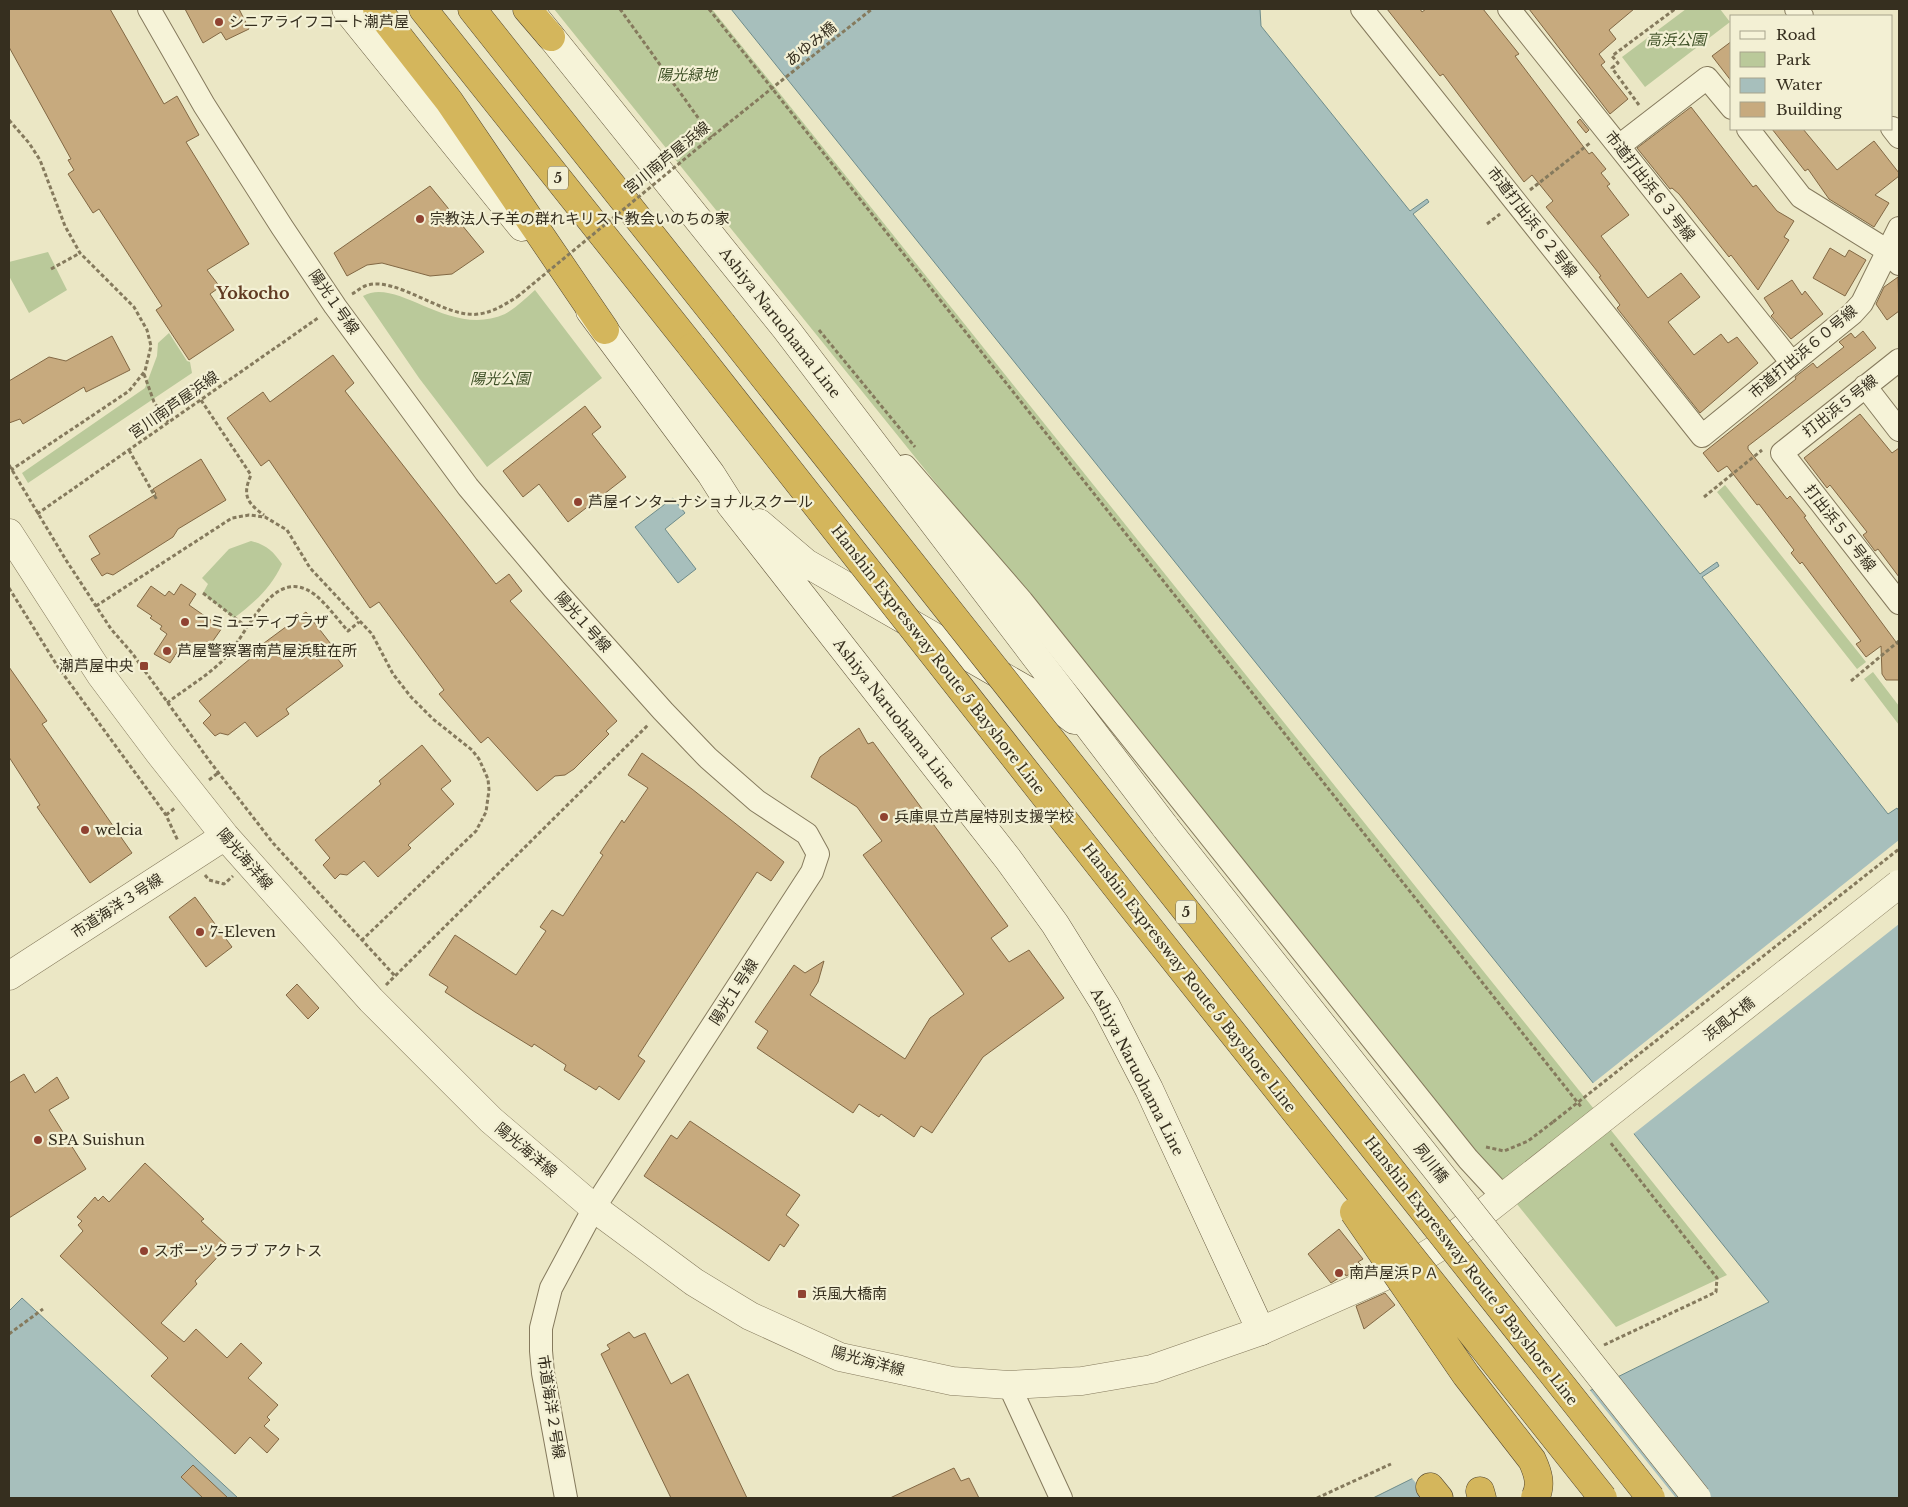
<svg xmlns="http://www.w3.org/2000/svg" width="1908" height="1507" font-family="'Libre Baskerville','Noto Sans JP',serif">
<style>
.green{fill:#bac99a}
.water{fill:#a7bfbc;stroke:#6e8c8b}
.pier{fill:#ebe7c5}
.building{fill:#c7aa7e;stroke:#826844}
.lines{fill:none;stroke-linecap:round;stroke-linejoin:round}
.minor-casing{stroke:#857a5d;stroke-width:24}
.tertiary-casing{stroke:#857a5d;stroke-width:29}
.secondary-casing{stroke:#675b40;stroke-width:29}
.motorway-casing{stroke:#534730;stroke-width:29}
.path{stroke:#857a5d;stroke-width:3;stroke-dasharray:4 2.5;stroke-linecap:butt}
.minor{stroke:#f6f3d8;stroke-width:22}
.tertiary{stroke:#f6f3d8;stroke-width:28}
.secondary{stroke:#f6f3d8;stroke-width:28}
.motorway{stroke:#d4b65c;stroke-width:28}
.tertiary-bridge-casing{stroke:#857a5d;stroke-width:29;stroke-linecap:butt}
.secondary-bridge-casing{stroke:#675b40;stroke-width:29;stroke-linecap:butt}
.motorway-bridge-casing{stroke:#534730;stroke-width:29;stroke-linecap:butt}
.path-bridge{stroke:#857a5d;stroke-width:3;stroke-dasharray:4 2.5;stroke-linecap:butt}
.tertiary-bridge{stroke:#f6f3d8;stroke-width:28}
.secondary-bridge{stroke:#f6f3d8;stroke-width:28}
.motorway-bridge{stroke:#d4b65c;stroke-width:28}
.poi-dot{fill:#904231;stroke:#f3f0d4;stroke-width:2}
.labels{text-anchor:middle;stroke-width:4.5;stroke-linejoin:round;paint-order:stroke}
.shield{fill:#f3f0d4;stroke:#6f6955;stroke-width:1}
.shield-label{font-size:14px;font-weight:bold;fill:#362f1f}
.poi-label{font-size:15px;fill:#362f1f;stroke:#f3f0d4;text-anchor:start}
.park-label{font-size:15px;font-style:italic;fill:#3f5127;stroke:#f3f0d4}
.street-label{font-size:15px;fill:#362f1f;stroke:#f3f0d4}
.neighbourhood-label{font-size:16px;font-weight:bold;fill:#603a22;stroke:#f3f0d4}
</style>
<rect width="100%" height="100%" fill="#ebe7c5"/>
<path class="green" d="M554,9H712L1727,1275L1616,1327Z
M1686,9H1720L1730,22L1645,87L1622,57Z
M48,252L67,290L29,313L9,276V262Z
M535,290L602,378L487,467L419,378L363,296C398,276 449,339 505,314C516,308 526,298 535,290Z
M169,333L187,361L190,362L192,373L28,483L22,473L145,388L157,356L158,343Z
M1725,485L1866,662L1857,669L1717,492Z
M251,541C266,545 273,551 282,564C271,588 255,602 234,618L203,593L208,584L202,578L229,549Z
M1873,672L1899,706V725L1864,679Z"/>
<path class="water" d="M731,9H1260L1261,26L1410,211L1427,199L1429,202L1413,214L1700,574L1717,562L1719,566L1702,577L1888,814L1897,808L1899,811V1498H1373L1769,1302Z
M673,498L685,513L665,529L696,569L678,583L635,527Z
M22,1298L238,1498H9V1311Z"/>
<path class="pier" d="M1899,840V924L1632,1135L1592,1084Z
M1589,1389L1676,1498H1428L1411,1477Z"/>
<path class="building" d="M9,9H110L164,104L177,96L199,135L186,142L249,244L207,270L220,287L210,294L234,330L189,360L156,310L162,306L99,209L93,213L68,174L74,170L68,160L71,159L9,47Z
M185,9H239L249,29L226,40L221,32L203,43Z
M1387,9H1420L1422,12L1426,9H1483L1519,54L1515,56L1589,154L1592,152L1606,169L1601,173L1610,184L1607,186L1629,215L1601,236L1648,298L1681,273L1700,297L1668,322L1694,355L1721,334L1728,343L1737,337L1758,363L1700,413L1617,308L1620,305L1599,277L1601,276L1546,207L1553,201L1532,175L1524,182L1443,74L1440,76Z
M1529,9H1634L1609,30L1616,39L1599,54L1605,62L1601,65L1628,99L1610,114Z
M1732,41V82L1712,56Z
M1691,107L1753,187L1756,185L1777,211L1794,221L1784,237L1789,240L1758,290L1731,255L1729,257L1679,194L1672,188L1670,189L1637,148Z
M1580,119L1589,130L1586,133L1577,122Z
M1772,129H1803L1837,170L1874,141L1899,173V176L1875,195L1889,203L1874,227L1829,199L1808,169L1805,171Z
M430,186L484,252L452,274L430,276L382,263L367,265L347,276L334,253Z
M1830,248L1845,257L1849,250L1866,260L1845,296L1813,278Z
M1898,277L1899,311L1887,320L1876,304L1884,287Z
M1792,280L1802,295L1805,291L1823,314L1791,339L1771,316L1774,313L1764,298Z
M1863,331L1876,348L1748,446V449L1787,499L1790,496L1806,516L1804,517L1814,531L1899,646V680H1886L1882,674L1881,646L1866,657L1856,644L1861,641L1802,562L1800,564L1791,553L1794,550L1759,504L1757,505L1727,466L1718,472L1703,453L1796,379L1795,377L1813,363L1817,368L1844,347L1839,342L1851,333L1855,338Z
M112,336L130,370L86,392L84,387L23,424L20,419L9,423V381L49,357L66,361Z
M333,355L354,383L345,391L496,584L509,574L522,591L510,601L617,721L606,731L609,734L574,769L565,775L555,776L537,791L488,737L481,743L439,694L444,690L379,602L370,608L269,460L261,466L227,418L263,392L270,402Z
M585,406L601,427L592,434L626,477L568,522L539,484L523,497L503,471Z
M1860,414L1892,453L1899,448V577L1878,549L1875,551L1863,535L1867,532L1830,485L1827,488L1804,458Z
M201,459L226,500L178,529L173,537L113,575L107,573L102,576L91,559L100,554L89,536L156,494L153,489Z
M181,584L196,594L189,605L222,628L203,655L184,642L170,663L154,654L167,634L160,629L162,626L150,618L152,616L137,606L151,586L165,596L169,591L174,595Z
M306,612L334,648L331,650L343,666L286,709L289,714L257,737L245,722L228,735L220,733L215,736L203,723L211,715L199,701L262,649L260,646Z
M9,667L47,721L42,724L132,853L90,883L37,807L40,805L9,757Z
M859,728L868,744L873,742L1008,926L991,938L1009,962L1029,950L1064,998L983,1057L932,1133L921,1126L914,1137L881,1114L879,1117L859,1104L853,1113L757,1048L768,1031L755,1022L794,965L805,973L824,961L818,982L810,995L905,1059L930,1018L964,994L863,855L882,841L857,807L811,777L820,757Z
M422,745L451,781L441,789L454,804L408,845L411,848L378,877L364,861L347,875L340,874L335,879L323,865L330,858L315,840L381,784L379,781Z
M642,753L692,789L784,862L771,881L757,872L638,1056L645,1061L619,1100L599,1086L596,1090L564,1070L566,1065L534,1044L532,1047L475,1012L445,992L448,987L429,975L455,935L516,975L546,931L540,927L552,910L563,916L603,855L600,853L622,820L624,823L648,788L628,775Z
M195,897L232,947L206,967L169,917Z
M297,984L319,1008L308,1019L286,995Z
M24,1074L35,1093L57,1077L69,1098L49,1110L86,1169L9,1218V1083Z
M690,1121L800,1195L786,1215L799,1225L784,1247L780,1244L769,1261L644,1176L671,1135L677,1139Z
M145,1163L204,1219L201,1221L228,1246L195,1281L197,1284L161,1323L184,1342L196,1329L227,1358L241,1343L262,1363L248,1378L278,1405L267,1417L270,1420L264,1426L279,1439L267,1453L250,1437L235,1454L151,1376L168,1358L60,1256L83,1231L78,1225L82,1221L77,1217L95,1197L98,1201L103,1196L109,1202Z
M1339,1229L1363,1259L1358,1262L1364,1268L1346,1276L1345,1274L1331,1283L1308,1254Z
M1385,1293L1395,1305L1364,1329L1356,1306Z
M629,1332L634,1338L645,1333L671,1384L688,1374L747,1498H671L601,1354L610,1349L607,1345Z
M193,1465L228,1498H203L181,1477Z
M954,1468L961,1481L969,1478L979,1498H890Z"/>
<g class="lines">
<g class="minor-casing">
<path id="minor" d="M149,9L204,105L282,227L335,306L468,487L554,589L663,711L708,758L757,801L807,834L818,854L812,872L594,1208L551,1288L541,1328V1351L543,1373L566,1498
M1362,9L1702,436L1852,314L1862,303L1899,228
M1509,9L1792,363
M1796,9L1802,16
M1892,128L1899,137
M1748,129L1801,197L1888,251L1899,264
M1619,146L1707,78L1732,108
M1899,360L1782,453L1899,603
M1865,386L1899,430
M905,466L1022,601L1468,1159L1504,1198
M1009,1385L1061,1498"/>
</g>
<g class="tertiary-casing">
<path id="tertiary" d="M9,533L100,674L160,754L225,836L371,1000L491,1120L594,1208L694,1282L750,1316L840,1357L952,1381L1009,1385L1082,1381L1152,1369L1261,1331L1410,1265L1441,1246L1558,1154
M9,976L225,836"/>
</g>
<g class="secondary-casing">
<path id="secondary" d="M346,9L522,227
M536,18L786,329L1166,828
M590,311L711,474L730,504L1008,859L1055,924L1106,1006L1149,1089L1261,1331
M759,523L806,563L1061,710L1074,720"/>
</g>
<g class="motorway-casing">
<path id="motorway" d="M377,9L449,101L605,330
M423,9L692,347
M472,9L722,324
M527,9L551,37
M1430,1487L1439,1498
M1480,1491L1482,1498"/>
</g>
<path class="path" d="M620,9L712,137
M709,9L1582,1108
M786,77L872,9
M1639,105L1612,68L1618,63L1612,56L1675,9
M9,120L29,143L40,160L65,226L80,253L134,307L147,330L151,346L145,371L129,391L11,470
M698,148L725,126
M1530,190L1590,143
M1487,224L1500,214
M51,269L80,253
M352,294C356,292 360,288 365,286C395,274 444,319 479,314C493,312 504,305 517,297
M819,330L915,447
M144,374L154,402L168,422
M201,400L251,475C242,495 247,503 264,515
M129,450L157,500
M9,465L66,560L111,629L132,653L211,763L273,843L395,976
M1704,497L1762,450
M37,514L318,318
M9,588L58,667L166,815L178,841
M203,593L248,628
M96,606L232,518L249,515L265,517L287,530L310,568L372,634L393,674L411,697L433,719L472,750L479,759L488,779L489,790L486,812L476,831L361,941
M1851,681L1899,641
M167,703C186,688 211,674 227,656C248,633 273,564 314,594C327,604 337,619 348,631L359,622
M209,780L218,773
M166,815L175,808
M205,875L209,880L224,884L233,876
M386,985L648,725
M1486,1147L1504,1151L1528,1141L1553,1122
M9,1334L43,1309
M1604,1345L1716,1292L1717,1278L1610,1142
M1317,1498L1391,1464"/>
<use href="#minor" class="minor"/>
<use href="#tertiary" class="tertiary"/>
<use href="#secondary" class="secondary"/>
<use href="#motorway" class="motorway"/>
<g class="tertiary-bridge-casing">
<path id="tertiary-bridge" d="M1558,1154L1899,884"/>
</g>
<g class="secondary-bridge-casing">
<path id="secondary-bridge" d="M1166,828L1697,1498"/>
</g>
<g class="motorway-bridge-casing">
<path id="motorway-bridge" d="M722,324L1651,1498
M692,347L1130,904L1603,1498
M1354,1212L1466,1375L1532,1460C1538,1473 1542,1485 1535,1498"/>
</g>
<path class="path-bridge" d="M725,126L786,77
M517,297L698,148
M1553,1122L1899,849"/>
<use href="#tertiary-bridge" class="tertiary-bridge"/>
<use href="#secondary-bridge" class="secondary-bridge"/>
<use href="#motorway-bridge" class="motorway-bridge"/>
</g>
<g class="poi-dot">
<circle cx="219" cy="22" r="5"/>
<circle cx="420" cy="219" r="5"/>
<circle cx="578" cy="502" r="5"/>
<circle cx="185" cy="622" r="5"/>
<circle cx="167" cy="651" r="5"/>
<rect x="139" y="661" width="10" height="10" rx="2.5"/>
<circle cx="884" cy="817" r="5"/>
<circle cx="85" cy="830" r="5"/>
<circle cx="200" cy="932" r="5"/>
<circle cx="38" cy="1140" r="5"/>
<circle cx="144" cy="1251" r="5"/>
<circle cx="1339" cy="1273" r="5"/>
<rect x="797" y="1289" width="10" height="10" rx="2.5"/>
</g>
<g class="labels">
<g class="shield">
<rect x="548" y="166.5" width="20" height="23" rx="4"/>
<rect x="1176" y="900.5" width="20" height="23" rx="4"/>
</g>
<g class="shield-label">
<text x="558" y="183">5</text>
<text x="1186" y="917">5</text>
</g>
<g class="poi-label">
<text x="229" y="27">シニアライフコート潮芦屋</text>
<text x="430" y="224">宗教法人子羊の群れキリスト教会いのちの家</text>
<text x="588" y="507">芦屋インターナショナルスクール</text>
<text x="195" y="627">コミュニティプラザ</text>
<text x="177" y="656">芦屋警察署南芦屋浜駐在所</text>
<text x="134" y="671" text-anchor="end">潮芦屋中央</text>
<text x="894" y="822">兵庫県立芦屋特別支援学校</text>
<text x="95" y="835">welcia</text>
<text x="210" y="937">7-Eleven</text>
<text x="48" y="1145">SPA Suishun</text>
<text x="154" y="1256">スポーツクラブ アクトス</text>
<text x="1349" y="1278">南芦屋浜ＰＡ</text>
<text x="812" y="1299">浜風大橋南</text>
</g>
<g class="park-label">
<text x="1676" y="45">高浜公園</text>
<text x="687" y="80">陽光緑地</text>
<text x="500" y="384">陽光公園</text>
</g>
<g class="street-label">
<text transform="translate(811 44) rotate(-39)" y="5">あゆみ橋</text>
<text transform="translate(667 158) rotate(-39)" y="5">宮川南芦屋浜線</text>
<text transform="translate(1650 186) rotate(52)" y="5">市道打出浜６３号線</text>
<text transform="translate(1532 222) rotate(52)" y="5">市道打出浜６２号線</text>
<text transform="translate(334 302) rotate(55)" y="5">陽光１号線</text>
<text transform="translate(780 323) rotate(52)" y="5">Ashiya Naruohama Line</text>
<text transform="translate(1803 352) rotate(-40)" y="5">市道打出浜６０号線</text>
<text transform="translate(174 405) rotate(-35)" y="5">宮川南芦屋浜線</text>
<text transform="translate(1840 406) rotate(-38)" y="5">打出浜５号線</text>
<text transform="translate(1840 528) rotate(52)" y="5">打出浜５５号線</text>
<text transform="translate(583 622) rotate(48)" y="5">陽光１号線</text>
<text transform="translate(938 660) rotate(52)" y="5">Hanshin Expressway Route 5 Bayshore Line</text>
<text transform="translate(894 714) rotate(52)" y="5">Ashiya Naruohama Line</text>
<text transform="translate(245 859) rotate(49)" y="5">陽光海洋線</text>
<text transform="translate(117 906) rotate(-33)" y="5">市道海洋３号線</text>
<text transform="translate(1189 978) rotate(52)" y="5">Hanshin Expressway Route 5 Bayshore Line</text>
<text transform="translate(734 992) rotate(-57)" y="5">陽光１号線</text>
<text transform="translate(1729 1019) rotate(-38)" y="5">浜風大橋</text>
<text transform="translate(1137 1072) rotate(63)" y="5">Ashiya Naruohama Line</text>
<text transform="translate(526 1150) rotate(40)" y="5">陽光海洋線</text>
<text transform="translate(1431 1163) rotate(52)" y="5">夙川橋</text>
<text transform="translate(1471 1271) rotate(52)" y="5">Hanshin Expressway Route 5 Bayshore Line</text>
<text transform="translate(868 1361) rotate(15)" y="5">陽光海洋線</text>
<text transform="translate(551 1407) rotate(81)" y="5">市道海洋２号線</text>
</g>
<g class="neighbourhood-label">
<text x="253" y="299">Yokocho</text>
</g>
</g>
<rect width="1908" height="1507" fill="none" stroke="#362f1f" stroke-width="20"/>
<rect x="1730" y="15" width="162" height="115" fill="#f3f0d4" stroke="#a7a38c"/>
<rect x="1740" y="31" width="25" height="8" fill="#f6f3d8" stroke="#a7a38c"/>
<text x="1776" y="40" font-size="15" fill="#362f1f">Road</text>
<rect x="1740" y="52" width="25" height="15" fill="#bac99a" stroke="#a7a38c"/>
<text x="1776" y="65" font-size="15" fill="#362f1f">Park</text>
<rect x="1740" y="78" width="25" height="15" fill="#a7bfbc" stroke="#a7a38c"/>
<text x="1776" y="90" font-size="15" fill="#362f1f">Water</text>
<rect x="1740" y="102" width="25" height="15" fill="#c7aa7e" stroke="#a7a38c"/>
<text x="1776" y="115" font-size="15" fill="#362f1f">Building</text>
</svg>
